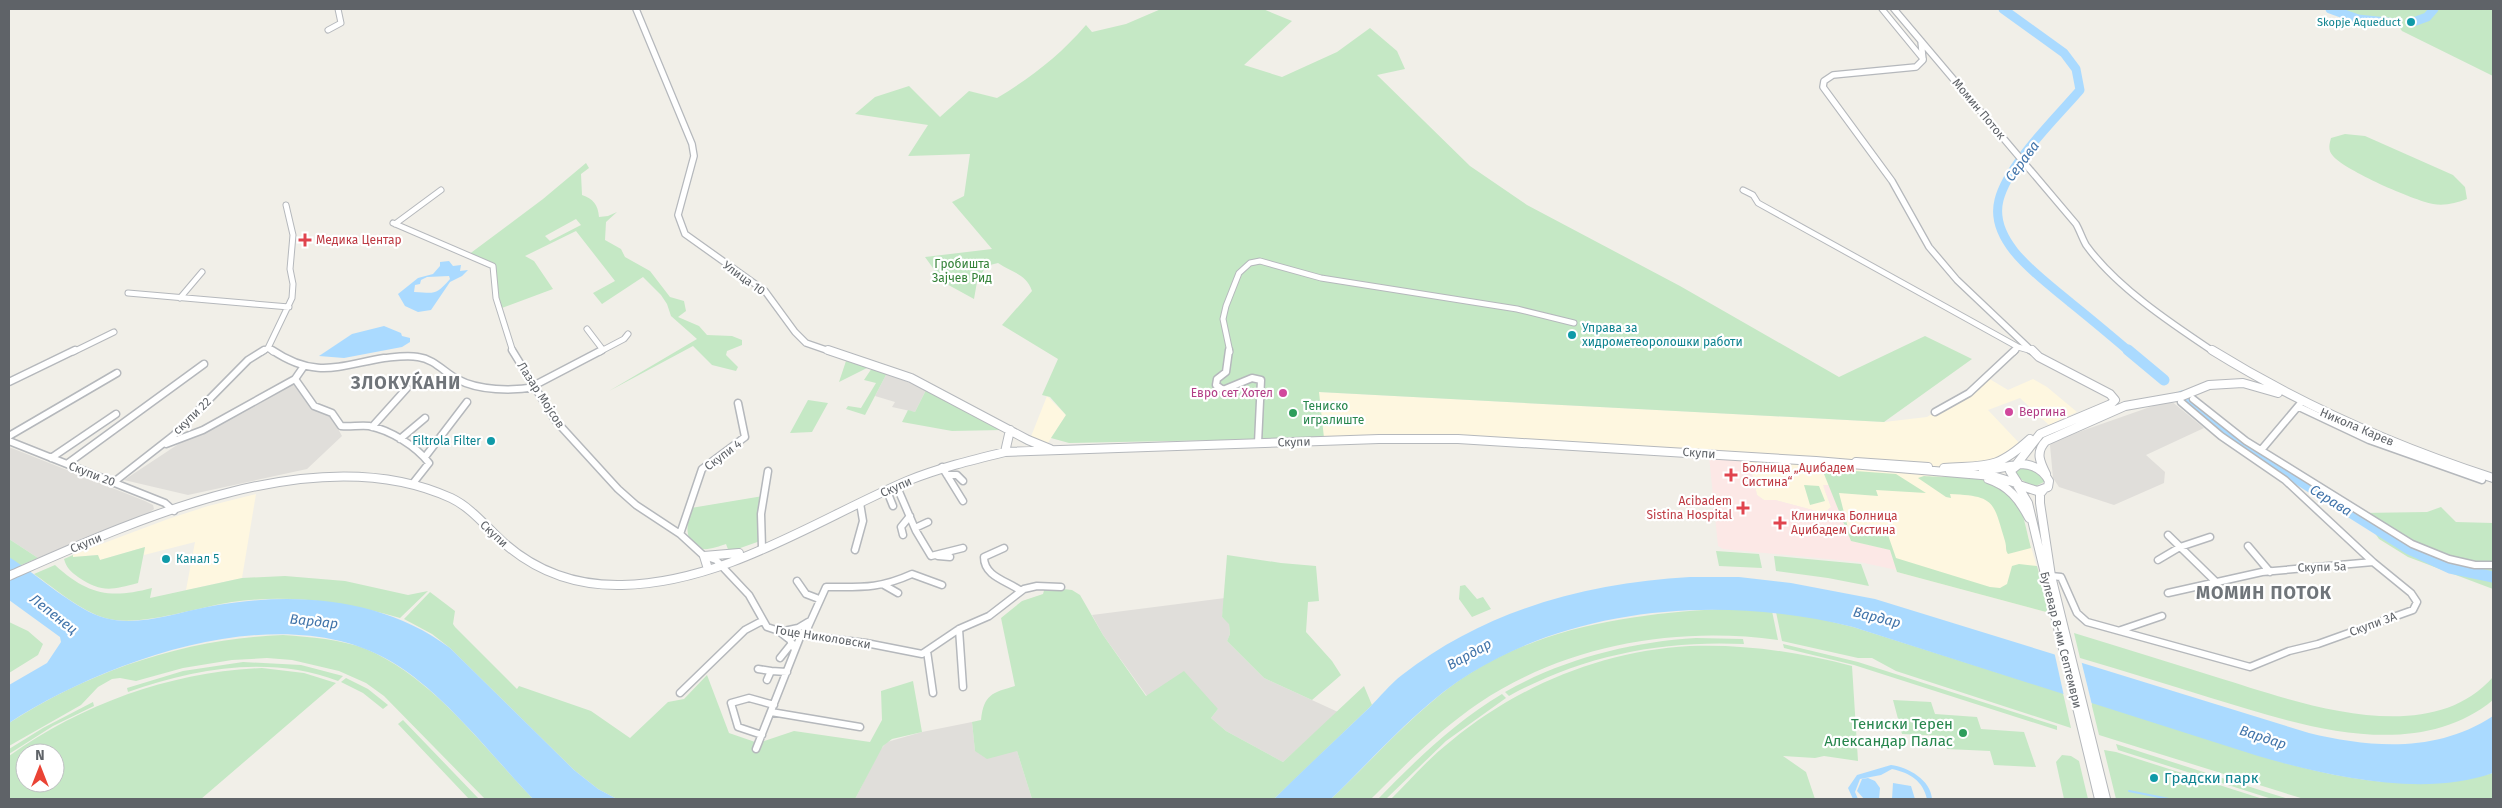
<svg xmlns="http://www.w3.org/2000/svg" width="2502" height="808" font-family="'Fira Sans',sans-serif">
<style>
.commercial{fill:#fef7e0}
.industrial{fill:#e0deda}
.medical{fill:#fce8e6}
.green{fill:#c5e8c5;fill-rule:evenodd}
.water{fill:#aadaff;fill-rule:evenodd}
.pier{fill:#f1efe8}
.lines{fill:none;stroke-linecap:round;stroke-linejoin:round}
.stream{stroke:#aadaff;stroke-width:2}
.river-far1{stroke:#aadaff;stroke-width:9}
.river{stroke:#aadaff;stroke-width:11}
.minor-far1-casing{stroke:#b5b8bc;stroke-width:7}
.minor-casing{stroke:#b5b8bc;stroke-width:9}
.tertiary-far1-casing{stroke:#b5b8bc;stroke-width:8}
.tertiary-casing{stroke:#b5b8bc;stroke-width:10}
.minor-far1{stroke:#fff;stroke-width:5}
.minor{stroke:#fff;stroke-width:6}
.tertiary-far1{stroke:#fff;stroke-width:5.5}
.tertiary{stroke:#fff;stroke-width:8}
.culture-dot{fill:#0f9aa8;stroke:#fff;stroke-width:2}
.health-dot{fill:#e0444e;stroke:#fff;stroke-width:2}
.hotel-dot{fill:#d1479c;stroke:#fff;stroke-width:2}
.leisure-dot{fill:#2e9e5b;stroke:#fff;stroke-width:2}
.labels{text-anchor:middle;stroke-width:4.5;stroke-linejoin:round;paint-order:stroke}
.far-culture-label{font-size:11px;fill:#0d838f;stroke:#fff;text-anchor:end}
.street-label{font-size:12px;fill:#5f6368;stroke:#fff}
.health-label{font-size:12px;fill:#be3a42;stroke:#fff;text-anchor:start}
.park-label{font-size:12px;fill:#348238;stroke:#fff}
.culture-label{font-size:12px;fill:#0d838f;stroke:#fff;text-anchor:start}
.hotel-label{font-size:12px;fill:#b23c85;stroke:#fff;text-anchor:end}
.leisure-label{font-size:12px;fill:#27864d;stroke:#fff;text-anchor:start}
.water-label{font-size:14px;font-style:italic;fill:#4174aa;stroke:#fff}
.near-leisure-label{font-size:15px;fill:#27864d;stroke:#fff;text-anchor:end}
.near-culture-label{font-size:15px;fill:#0d838f;stroke:#fff;text-anchor:start}
.district-label{font-size:18px;font-weight:bold;letter-spacing:1px;fill:#70757a;stroke:#fff}
</style>
<rect width="100%" height="100%" fill="#f1efe8"/>
<path class="commercial" d="M1988,378L2008,390L2033,379L2047,387L2077,412L2049,425L2020,398L1988,410L2022,446L2005,457L1945,478L1966,479L2018,501L2050,613L1897,572L1890,550L1851,541L1823,486L1831,507L1824,513L1775,500H1764L1757,495L1750,465L1745,459L1490,440L1324,441L1318,392L1884,422L1927,417Z
M1047,396L1066,415L1046,446L1030,439Z
M256,494L242,578L186,590L195,542L144,555L145,547L100,560L97,555L73,557V555L96,546L168,519L208,506Z"/>
<path class="industrial" d="M887,373L926,390L915,412L892,407L895,402L875,396Z
M292,382L303,394L330,414L342,436L307,469L188,495L124,480L177,445Z
M2170,400L2204,428L2146,455L2165,472L2164,483L2114,505L2059,487L2053,478L2050,445L2053,441Z
M9,447L145,501L153,505L154,509L144,517L38,558L9,539Z
M1225,598L1222,617L1229,623L1230,634L1227,641L1264,678L1338,712L1283,762L1226,731L1211,718L1218,709L1147,696L1103,635L1092,615Z
M972,722L975,751H1017L1032,799H855L880,750L887,742L922,732Z"/>
<path class="medical" d="M1709,456L1745,459L1750,465L1757,495L1764,500H1775L1824,513L1831,507L1823,485H1829L1851,541L1890,550L1897,570L1859,562L1723,549L1718,546Z"/>
<path class="green" d="M1161,9H1263L1292,21L1244,65L1282,77L1337,52L1370,28L1397,51L1405,69L1377,75L1470,166L1527,205L1680,286L1839,377L1925,336L1972,359L1884,422L1319,392L1324,438L1069,443L1051,438L1066,415L1050,397L1042,395L1058,359L1002,325L1032,291C1026,273 1012,273 998,263L986,266L977,282L974,299L943,282L925,257L992,249L952,202L964,196L970,154L908,156L928,125L855,114L875,97L909,86L940,117L969,91L997,98C1033,76 1058,57 1086,25L1092,32L1126,24Z
M2330,9H2493V76L2402,31L2396,23L2358,19Z
M2345,134L2365,136L2453,175L2465,187L2467,199C2456,203 2445,206 2433,204C2413,200 2346,171 2333,156C2328,151 2329,145 2331,138Z
M586,163L589,168L581,174L582,195C593,199 598,204 599,217L608,216L617,212L606,222L605,240L621,249L625,257L650,271L670,297L684,301L686,311L678,317L699,326L707,335L732,336L742,340V345L727,351L726,355L738,367L736,371L712,365L693,346L609,391L697,339L671,316L667,304L661,295L643,277L602,304L593,293L615,281L576,231L525,256L534,261L553,289L499,309L494,269L468,255L543,199ZM576,219L581,225L550,241L545,236Z
M846,361L869,367L839,382Z
M872,368L887,373L865,415L846,409L848,406L861,408L876,383L864,380Z
M926,390L1002,430L952,431L902,422L908,410L915,412Z
M808,400L828,403L812,432L790,433Z
M2020,467L2034,471L2045,480L2044,482L2036,486L2028,484L2015,475L2014,472Z
M1828,469L1896,474L1926,493L1876,490L1878,496L1839,493L1849,532L1888,535L1896,558L1990,587L2000,588L2007,584L2012,566L2019,564L2037,566L2050,613L1897,572L1890,550L1851,541L1824,474Z
M1924,476C1951,478 2006,473 2019,503C2024,517 2027,533 2031,548L2008,554C2005,550 2007,548 2005,541C1993,501 1995,496 1950,494L1951,498L1946,497L1918,478Z
M1804,485L1819,486L1825,501L1810,505Z
M763,496V540L729,552L726,544C720,546 709,550 703,549C682,544 687,522 691,508Z
M2441,507L2456,522L2493,523V589L2408,557L2379,539L2361,513L2427,512Z
M9,539L38,558L9,570Z
M145,547L138,583C111,590 102,593 78,577C71,572 66,567 64,559L73,555V557L98,555L100,560Z
M1716,551L1759,554L1762,568L1719,566Z
M1227,555L1281,563L1316,566L1319,601L1308,602L1306,632L1332,661L1341,675L1312,700L1264,678L1227,641L1230,634L1229,624L1222,617Z
M1774,556L1861,564L1869,586L1828,578L1776,571Z
M55,565C88,595 110,599 152,588L150,598L242,578L285,576L345,581L408,595L428,591L400,618C345,602 289,594 232,602C197,607 139,628 105,618C81,611 54,588 34,574Z
M1465,585L1477,599L1483,597L1491,609L1472,617L1459,599L1460,586Z
M1045,587L1072,590L1080,595L1103,635L1146,696L1184,671L1218,709L1211,718L1226,731L1283,762L1364,686L1372,705L1274,799H1032L1017,751L987,759L975,751L972,722L981,720C984,694 992,693 1015,686L1001,618L1022,601L1043,594Z
M430,592L455,611L453,624L455,627L517,689L519,686L591,711L630,738L668,702L684,699L707,675L729,733L758,743L794,731L870,742L882,720L881,691L913,681L922,732L892,739L883,746L855,799H617L598,789L574,770L450,648L432,634L404,619Z
M1721,609L1772,611L1778,640C1675,626 1566,645 1479,703C1439,730 1405,765 1371,799H1331C1370,762 1407,720 1450,687C1528,629 1626,614 1721,609Z
M1776,612L1812,617L1853,627L2063,693L2071,728L1896,671L1872,658H1858L1782,641Z
M9,622L28,631L43,644L38,655L9,673Z
M2074,633C2122,648 2169,662 2216,677C2295,701 2427,752 2493,677V700C2414,765 2297,724 2211,698C2167,684 2124,671 2080,658Z
M283,635C311,637 340,639 366,649C434,678 483,747 533,799H485L384,696L366,683L339,671L292,660L267,658L232,660L183,668L136,681L120,678L112,679L98,687L81,705L9,746V723C92,670 184,639 283,635Z
M1696,638L1743,639L1744,644C1661,640 1581,656 1509,696L1505,692C1563,659 1630,642 1696,638Z
M1783,644L1858,662L2057,726V730L1854,665L1784,648Z
M1690,646C1746,644 1798,652 1852,666L1858,761L1824,756L1815,758L1783,756L1806,772L1815,799H1391C1410,780 1429,758 1451,741C1519,685 1602,651 1690,646Z
M243,662L301,665L343,676L338,681C270,655 195,668 128,692L127,688L183,671Z
M262,668L304,673L336,683L201,799H9V756C84,703 171,672 262,668ZM25,753H55V783H25Z
M346,678L368,689L388,705L383,709L363,693L341,682Z
M1502,694L1506,698L1446,741L1386,799H1378C1416,760 1455,722 1502,694Z
M1893,700L1931,702L1935,714L1977,717L1981,729L2024,732L2036,767L1994,765L1990,751L1947,749L1943,736L1902,734Z
M93,702L94,706L53,726L9,754V749L43,728Z
M2091,702C2131,715 2171,727 2211,740C2290,766 2375,793 2460,779C2471,777 2483,776 2493,773V799H2304L2099,735Z
M403,720L479,799H469L398,724Z
M2116,744L2266,792L2289,799H2272L2118,750Z
M2104,750L2116,752L2263,799H2116Z
M2062,755L2071,756L2079,761L2088,799H2064L2056,762Z"/>
<path class="water" d="M449,261L453,266L461,265L460,271L468,270L462,276L450,282L431,310L418,312L405,306L398,294L418,278L433,274L440,266V262ZM449,276L450,279C435,296 435,293 414,292L415,285L420,284L421,280L427,277Z
M384,326L401,333L402,336L410,338V342L402,347L344,358L319,356L352,334Z
M9,557C35,573 77,611 105,618C137,627 176,613 207,607C289,591 381,596 450,648L574,770L598,789L617,799H533C492,756 443,692 392,662C283,596 106,660 9,723V685L47,663L61,642L60,637L9,600Z
M1690,577H1739L1791,583L1875,599L2309,733C2371,748 2437,753 2493,716V773C2423,798 2327,776 2258,756L1853,627C1729,596 1583,604 1471,673C1420,704 1374,758 1331,799H1274C1305,768 1338,738 1370,707C1380,697 1390,684 1402,675C1485,610 1586,583 1690,577Z
M1891,765C1908,767 1931,780 1932,799H1927C1923,781 1910,773 1892,769L1881,775L1860,779L1855,792L1858,799H1853L1848,788L1857,775Z
M1868,778L1875,781L1880,788L1879,799H1864L1857,791L1862,779Z
M1893,783L1911,786L1915,799H1892Z"/>
<path class="pier" d="M2054,651L2081,660L2092,705L2064,696Z"/>
<g class="lines">
<path class="stream" d="M2129,791L2169,799"/>
<path class="river-far1" d="M2003,9L2064,53L2076,69L2080,90C2056,118 2008,164 1999,200C1988,243 2043,279 2071,303C2091,319 2110,335 2130,352
M2330,9L2358,19L2396,23
M2416,21L2427,17L2434,9"/>
<path class="river" d="M2128,350L2164,380
M2182,396L2245,446L2409,549L2450,568L2493,577"/>
<g class="minor-far1-casing">
<path id="minor-far1" d="M1882,9L1923,59
M328,30L341,23L338,9
M1743,190L1753,195L1758,203L2018,347
M393,223L493,266L496,298L513,352
M395,224L441,190
M128,293L289,307
M180,298L202,272
M587,329L603,350L600,352
M268,348L273,352
M603,350L624,339L628,334
M73,352L114,332
M262,352L268,348L292,298L293,284L290,269L293,235L286,205
M1230,352L1223,319L1226,306L1239,273L1250,263L1260,261L1321,278L1517,309L1574,323
M2014,352L2018,347L2032,351"/>
</g>
<g class="minor-casing">
<path id="minor" d="M272,350C315,379 338,366 384,358C395,357 407,355 418,357C434,359 444,372 457,379C479,391 512,391 536,387
M512,350L555,420L618,489L636,505L680,534L704,556L716,560L749,595L767,627L785,633L866,643L922,654L959,629L989,616L1024,589L1037,586L1061,587
M1229,350L1226,372L1217,379L1216,385L1223,390L1252,378L1261,380L1258,443
M2030,350L2032,351
M295,379L314,406L332,413L341,426C350,427 360,425 369,426C390,430 416,446 429,463L414,482
M9,382L75,350
M535,385L602,350
M2193,399L2246,441L2412,544L2449,559L2475,565H2493
M2299,407L2369,440L2482,480
M1935,412L1969,393L2015,350
M372,427L407,388
M9,436L117,373
M400,439L425,418
M9,441L165,503L174,511
M166,444L203,430L295,379L304,366
M2262,449L2300,404
M425,457L467,402
M51,458L116,414
M67,464L204,364
M942,467L963,501
M947,475H957L963,481
M114,482L174,435L248,360L264,350
M897,487L916,531L931,556L963,548
M887,491L893,506
M915,528L928,522
M680,534L702,469L745,437L738,403
M903,535L901,527L910,516
M2168,535L2216,582
M2248,546L2270,572
M762,548L761,514L768,471
M1004,548L984,557C984,577 1008,581 1021,591
M855,550L863,521L860,503
M938,556L950,557
M2158,560L2180,547L2210,537
M2051,576L2061,577L2077,613L2087,622L2250,667L2289,651L2318,644L2413,610L2417,602L2411,593L2373,562L2285,480L2221,436L2181,402
M797,581L806,594L819,599
M884,585L898,593
M2168,593L2262,572L2373,562
M959,629L963,687
M2121,630L2162,616
M784,631L798,628L808,622
M781,633L790,640L795,650
M927,651L933,693
M780,658L792,643
M758,669L771,671
M767,680L771,671L787,672
M680,693L745,630L762,621
M771,712L860,727
M762,735L738,727L731,703L749,698L774,705
M756,749L801,635L808,627L826,587C861,587 879,589 912,574L942,585"/>
</g>
<g class="tertiary-far1-casing">
<path id="tertiary-far1" d="M636,9L692,144L694,156L678,215L685,234L765,291L795,332L806,343L832,352
M1894,9L2076,224C2080,231 2082,238 2086,245C2116,287 2172,324 2214,352
M1921,41L1923,60L1916,67L1833,75L1824,81L1823,87L1892,181L1929,247L1957,280L2033,352"/>
</g>
<g class="tertiary-casing">
<path id="tertiary" d="M828,350L911,378L1028,440L1050,449
M2212,350C2301,405 2394,446 2493,478
M1005,452L1010,430
M1856,462L1928,467
M2019,464C2033,464 2043,469 2049,481L2048,487L2037,491L2019,485L2010,471Z
M1944,468C1988,465 1996,470 2030,439
M1983,471L2016,465L2040,434L2111,404L2115,400L2110,394L2039,357L2032,350
M2046,474C2040,462 2035,452 2046,441L2125,406L2182,396L2209,385L2243,383L2278,393
M1988,479C2009,486 2019,499 2029,518
M2044,489L2040,494V503L2051,576L2106,799
M708,569L704,556L739,553
M9,576C133,521 317,436 451,498C472,508 487,528 504,543C537,572 578,586 622,585C724,583 816,520 907,481C939,468 972,460 1005,452L1379,439H1458L1816,461L1993,476L2016,483L2028,503L2099,799"/>
</g>
<use href="#minor-far1" class="minor-far1"/>
<use href="#minor" class="minor"/>
<use href="#tertiary-far1" class="tertiary-far1"/>
<use href="#tertiary" class="tertiary"/>
</g>
<g class="culture-dot">
<circle cx="2411" cy="22" r="5"/>
<circle cx="1572" cy="335" r="5"/>
<circle cx="491" cy="441" r="5"/>
<circle cx="166" cy="559" r="5"/>
<circle cx="2154" cy="778" r="5"/>
</g>
<g class="health-dot">
<path d="M302.5 232.5h5v5h5v5h-5v5h-5v-5h-5v-5h5z"/>
<path d="M1728.5 467.5h5v5h5v5h-5v5h-5v-5h-5v-5h5z"/>
<path d="M1740.5 500.5h5v5h5v5h-5v5h-5v-5h-5v-5h5z"/>
<path d="M1777.5 515.5h5v5h5v5h-5v5h-5v-5h-5v-5h5z"/>
</g>
<g class="hotel-dot">
<circle cx="1283" cy="393" r="5"/>
<circle cx="2009" cy="412" r="5"/>
</g>
<g class="leisure-dot">
<circle cx="1293" cy="413" r="5"/>
<circle cx="1963" cy="733" r="5"/>
</g>
<g class="labels">
<g class="far-culture-label">
<text x="2401" y="26">Skopje Aqueduct</text>
</g>
<g class="street-label">
<text transform="translate(1979 109) rotate(50)" y="4">Момин Поток</text>
<text transform="translate(744 278) rotate(36)" y="4">Улица 10</text>
<text transform="translate(541 395) rotate(57)" y="4">Лазар Мојсов</text>
<text transform="translate(192 416) rotate(-44)" y="4">скупи 22</text>
<text transform="translate(2357 427) rotate(23)" y="4">Никола Карев</text>
<text transform="translate(1294 442) rotate(-2)" y="4">Скупи</text>
<text transform="translate(1699 453) rotate(4)" y="4">Скупи</text>
<text transform="translate(723 455) rotate(-37)" y="4">Cкупи 4</text>
<text transform="translate(92 474) rotate(21)" y="4">Скупи 20</text>
<text transform="translate(896 487) rotate(-24)" y="4">Скупи</text>
<text transform="translate(494 534) rotate(43)" y="4">Скупи</text>
<text transform="translate(86 543) rotate(-22)" y="4">Скупи</text>
<text transform="translate(2322 567) rotate(-2)" y="4">Скупи 5а</text>
<text transform="translate(2373 624) rotate(-20)" y="4">Скупи 3А</text>
<text transform="translate(823 637) rotate(9)" y="4">Гоце Николовски</text>
<text transform="translate(2061 640) rotate(76)" y="4">Булевар 8-ми Септември</text>
</g>
<g class="health-label">
<text x="316" y="244">Медика Центар</text>
<text x="1742" y="472">Болница „Аџибадем<tspan x="1742" dy="14">Систина“</tspan></text>
<text x="1732" y="505" text-anchor="end">Acibadem<tspan x="1732" dy="14">Sistina Hospital</tspan></text>
<text x="1791" y="520">Клиничка Болница<tspan x="1791" dy="14">Аџибадем Систина</tspan></text>
</g>
<g class="park-label">
<text x="962" y="268">Гробишта<tspan x="962" dy="14">Зајчев Рид</tspan></text>
</g>
<g class="culture-label">
<text x="1582" y="332">Управа за<tspan x="1582" dy="14">хидрометеоролошки работи</tspan></text>
<text x="481" y="445" text-anchor="end">Filtrola Filter</text>
<text x="176" y="563">Канал 5</text>
</g>
<g class="hotel-label">
<text x="1273" y="397">Евро сет Хотел</text>
<text x="2019" y="416" text-anchor="start">Вергина</text>
</g>
<g class="leisure-label">
<text x="1303" y="410">Тениско<tspan x="1303" dy="14">игралиште</tspan></text>
</g>
<g class="water-label">
<text transform="translate(2022 161) rotate(-53)" y="5">Серава</text>
<text transform="translate(2331 500) rotate(32)" y="5">Серава</text>
<text transform="translate(54 614) rotate(38)" y="5">Лепенец</text>
<text transform="translate(1877 617) rotate(14)" y="5">Вардар</text>
<text transform="translate(314 621) rotate(6)" y="5">Вардар</text>
<text transform="translate(1469 654) rotate(-29)" y="5">Вардар</text>
<text transform="translate(2263 737) rotate(18)" y="5">Вардар</text>
</g>
<g class="near-leisure-label">
<text x="1953" y="729">Тениски Терен<tspan x="1953" dy="17">Александар Палас</tspan></text>
</g>
<g class="near-culture-label">
<text x="2164" y="783">Градски парк</text>
</g>
<g class="district-label">
<text x="406" y="389">ЗЛОКУЌАНИ</text>
<text x="2264" y="599">МОМИН ПОТОК</text>
</g>
</g>
<rect width="2502" height="808" fill="none" stroke="#5f6368" stroke-width="20"/>
<g transform="translate(40 768)"><circle r="24" fill="#ffffff" stroke="#bfc1c3"/>
<path d="M0-4L9 19L0 12L-9 19Z" fill="#ea4335"/>
<text y="-8" font-size="14" font-weight="bold" text-anchor="middle" fill="#5f6368">N</text>
</g>
</svg>
